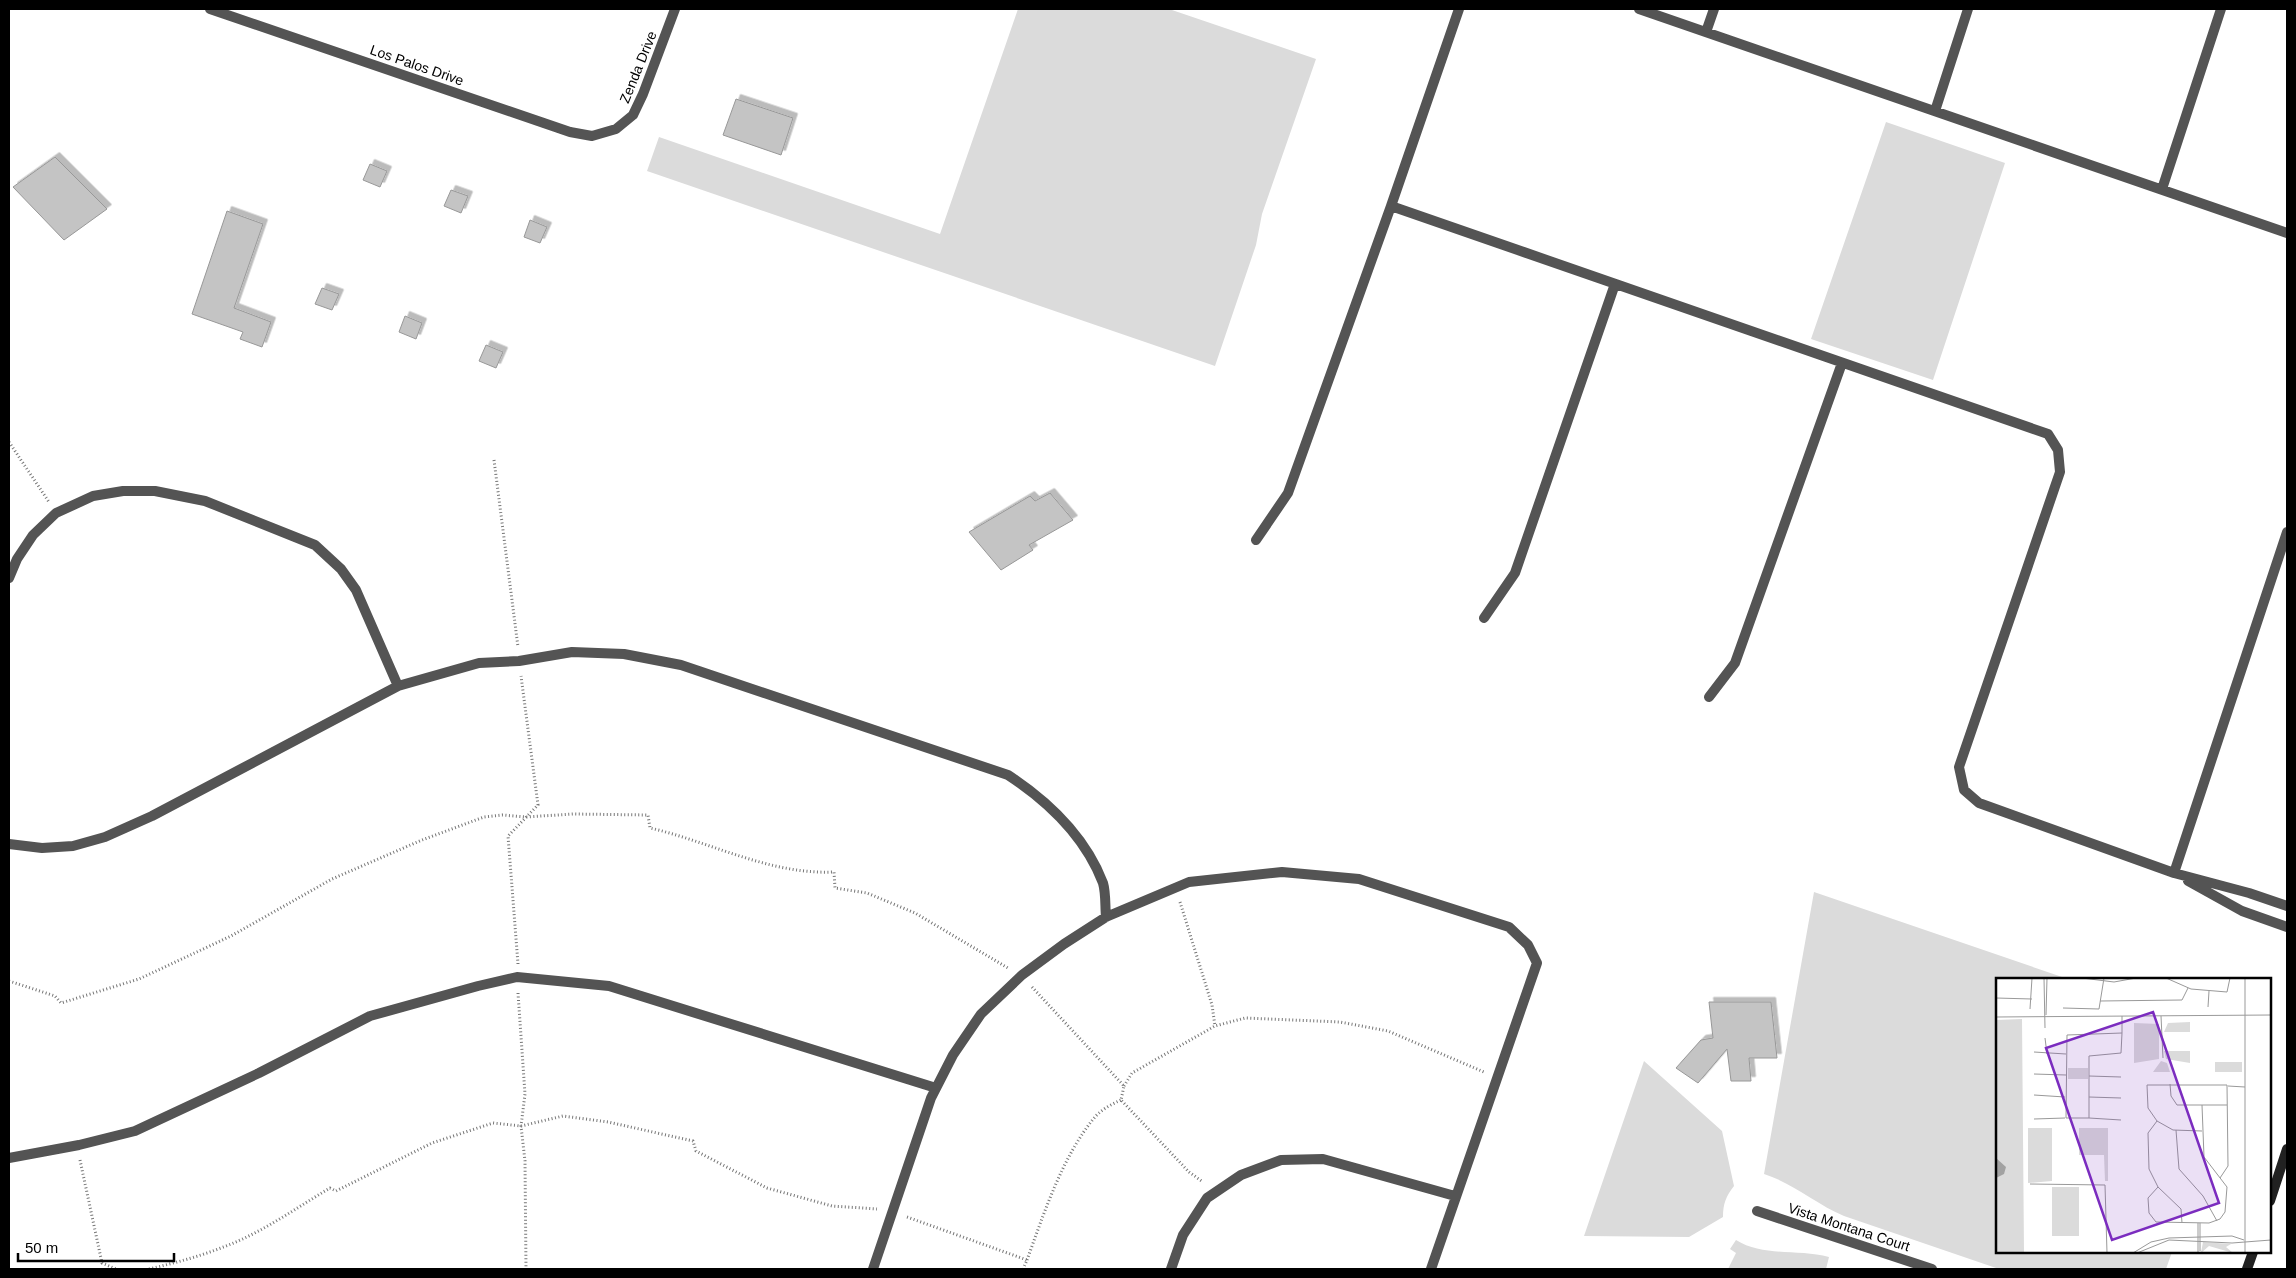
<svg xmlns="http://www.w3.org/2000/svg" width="2296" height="1278" font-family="Helvetica,sans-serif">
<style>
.green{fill:#dbdbdb}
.building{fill:#c4c4c4;stroke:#989898;filter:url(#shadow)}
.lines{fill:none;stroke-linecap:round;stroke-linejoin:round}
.path{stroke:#767676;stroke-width:3;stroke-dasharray:1 2.5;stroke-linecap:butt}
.minor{stroke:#545454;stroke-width:10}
.secondary{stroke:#212121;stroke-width:10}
.labels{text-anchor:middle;stroke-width:4;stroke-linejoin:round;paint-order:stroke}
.street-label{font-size:14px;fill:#000;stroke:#fff}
.inset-road{fill:none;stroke:#999;stroke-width:1}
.view{fill:#7b2cbf;fill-opacity:0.15;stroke:#7b2cbf;stroke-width:2.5}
.inset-edge{fill:none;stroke:#000;stroke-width:2.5}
</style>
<defs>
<filter id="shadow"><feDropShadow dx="4.5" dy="-4.5" stdDeviation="0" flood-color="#0004"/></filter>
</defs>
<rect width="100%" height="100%" fill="#fff"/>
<path class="green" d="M1018,9H1169L1316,59L1262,214L1256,245L1215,366L647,171L659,137L940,234Z
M1886,122L2005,163L1933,380L1811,339Z
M1814,892L2068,979H1997V1252H2172L2166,1269H1999L1844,1216C1816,1204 1793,1183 1764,1174Z
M1644,1061L1722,1131L1734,1186C1726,1196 1723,1204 1723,1217L1689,1237L1584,1236Z
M1736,1240C1763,1257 1799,1249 1829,1257L1826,1269H1728L1736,1253L1730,1249Z"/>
<path class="building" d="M736,99L793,118L781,155L723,135Z
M55,157L107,209L64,240L13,187Z
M370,164L387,171L380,187L363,180Z
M451,190L468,196L461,213L444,206Z
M227,211L263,224L234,308L271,322L262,347L240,339L243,332L192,314Z
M530,220L547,227L540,243L524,237Z
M322,288L339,294L332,310L315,304Z
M405,316L422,323L416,339L399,332Z
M486,345L503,352L496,368L479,361Z
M1050,493L1073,520L1029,545L1033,550L1001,570L969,532L1030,496L1035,501Z
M1709,1002H1771L1777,1058H1749L1751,1081H1731L1727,1049L1698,1083L1676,1068L1701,1040L1713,1038Z"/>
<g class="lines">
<path class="path" d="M9,442L49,502
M494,460L518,647
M1180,902L1212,1005L1215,1026
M518,964L508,836L538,805L521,676
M9,981L55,996L61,1003L139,979L231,936L332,879L422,840L484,817L502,815L526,817L573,814L648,815L650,828C711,842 770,875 834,872L835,888L867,893L915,913L1008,968
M1032,987L1124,1086L1121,1100L1189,1172L1203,1182
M518,993L525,1094L521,1126L525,1161L526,1269
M1124,1086L1132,1073L1215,1026L1245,1018L1340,1022L1388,1031L1484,1072
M80,1160L102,1263L116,1269
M907,1217L1027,1260L1023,1269
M1027,1260C1044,1213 1063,1155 1095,1117C1102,1109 1112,1104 1121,1100
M149,1269C175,1263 201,1256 226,1246C263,1232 296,1208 330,1188L336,1191L432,1143L493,1123L521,1126L563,1116L608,1122L693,1141L696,1151L767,1188L832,1206L877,1209"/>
<path class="minor" d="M210,9L570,132L592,136L616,129L633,115L643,94L675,9
M1459,9L1391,206L2048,434L2058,450L2060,472L1959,767L1964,790L1979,803L2174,873L2249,893L2287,906
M1639,9L2287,233
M1706,32L1714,9
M1935,111L1968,9
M2162,189L2221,9
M1256,540L1288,493L1391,206
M9,578L17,559L33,535L56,513L93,496L123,491H155L205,501L315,545L341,569L356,590L398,686
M1484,618L1515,573L1615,284
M1709,697L1735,663L1842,363
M9,844L42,848L73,846L105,837L152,816L398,686L479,663L519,661L572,652L624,654L681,665L1008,775C1049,802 1085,836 1103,883C1106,893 1105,907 1106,917
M2174,873L2287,532
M2188,881L2242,911L2287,927
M9,1158L79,1145L135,1131L259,1073L370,1016L478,986L517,977L609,986L936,1088
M1757,1211L1932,1269
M873,1269L931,1098L953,1055L981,1014L1022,975L1064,944L1106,917L1189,882L1282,872L1359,879L1509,927L1528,945L1537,963L1431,1269
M1171,1269L1183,1235L1207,1198L1241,1175L1281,1160L1323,1159L1455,1196"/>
<path class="secondary" d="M2270,1201L2287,1149
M2247,1269L2253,1252"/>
</g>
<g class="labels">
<g class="street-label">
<text transform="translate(417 65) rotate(19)" y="5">Los Palos Drive</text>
<text transform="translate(638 67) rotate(-68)" y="5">Zenda Drive</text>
<text transform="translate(1849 1227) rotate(18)" y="5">Vista Montana Court</text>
</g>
</g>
<g transform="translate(1996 978)">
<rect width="275" height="275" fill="#fff"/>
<path d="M26,41L28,275H0V42ZM194,44V54H168L172,45ZM138,45L163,46V81L138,85ZM168,73H194V85L170,81ZM165,83L171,85L174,94H157ZM219,84H246V94H219ZM72,90H92V101H72ZM32,150H56V203L32,205ZM83,150H112V203H109L108,177H83ZM56,209H83V258H56ZM207,264L235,266L230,269L237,275L213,268L205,275Z" fill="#dbdbdb"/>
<path d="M0,180L10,189L8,196L0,200Z" fill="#a2a2a2"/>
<path class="inset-road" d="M48,0L49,50M86,0L118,4L140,0M170,0L195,11L231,14L234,0M0,20L36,21M104,23L186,22L192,10M212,29L213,13M67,30L103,31L108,0M34,31L36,0M50,37L51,0M126,38V55L125,75L93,78V140H70L71,57L126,55M165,38L167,80M0,39L275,37M49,60L51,76M38,74L70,76M38,96L70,97M93,98L125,99M174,106L175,118L181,127H231M232,108L249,109M38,117L69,119M93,119L125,120M93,140L125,142M38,141L69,140M161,143L152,155L153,191L162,209L185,231L186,245M180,152L183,191L207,218L221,243M206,153L177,152L161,143L152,130L151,107H231L232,188L224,200M34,206L109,207L111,275M162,209L152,220L153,235L160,244L213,245L224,241L229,234L231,209L208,179L206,127M202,245V275M204,273V245M137,275L155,264L173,260L236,258L248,262M141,275L173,262L236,265L275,262M249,275V0"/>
<path class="view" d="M157,34L223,225L116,262L50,70Z"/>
<rect width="275" height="275" class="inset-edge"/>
</g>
<rect width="2296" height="1278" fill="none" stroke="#000000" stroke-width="20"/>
<path d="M18 1253v8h156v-8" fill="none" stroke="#000000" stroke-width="2.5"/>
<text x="25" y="1253" font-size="15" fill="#000000" stroke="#ffffff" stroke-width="4" paint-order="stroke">50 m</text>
</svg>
